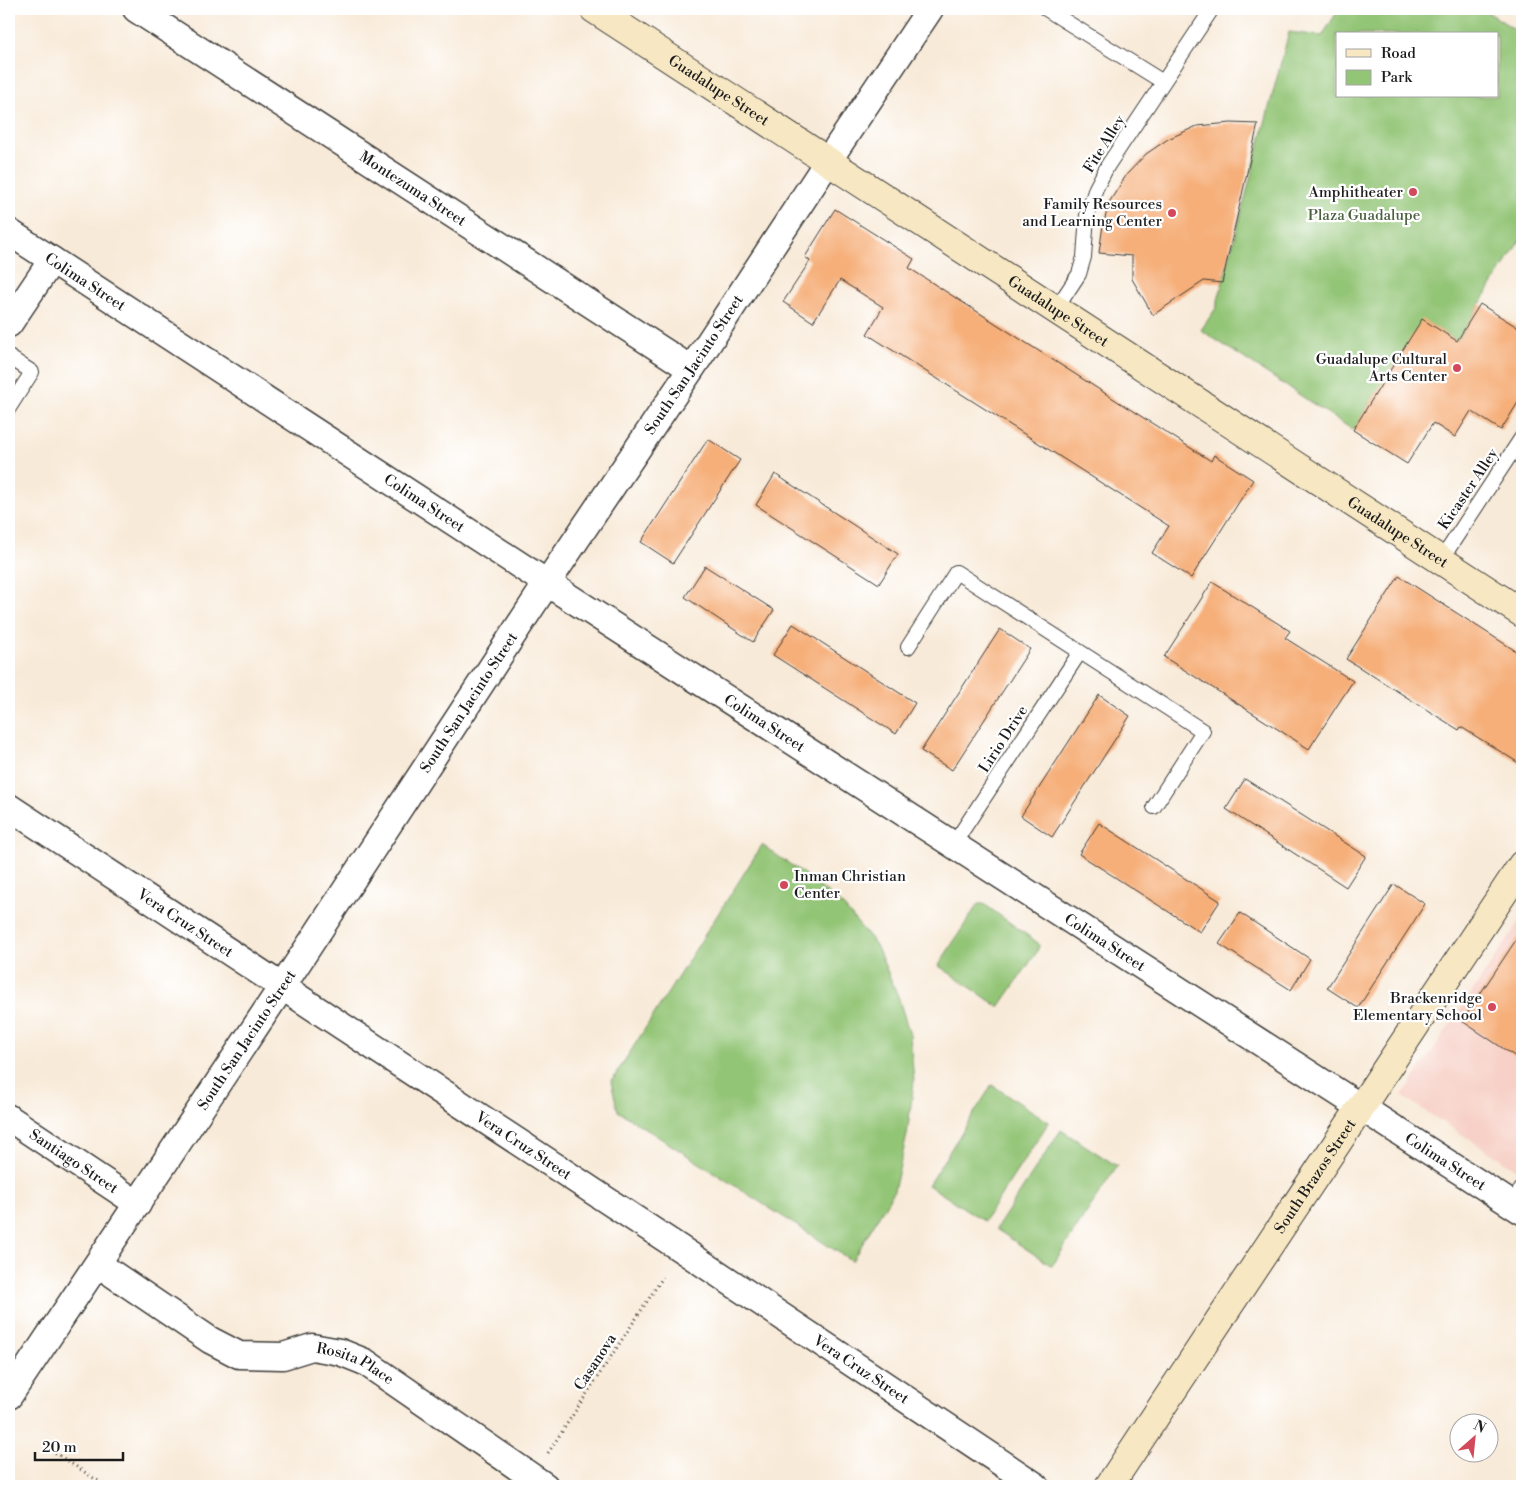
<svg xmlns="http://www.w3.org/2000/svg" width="1531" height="1495" font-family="'Libre Bodoni',serif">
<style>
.built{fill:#f7d1c7}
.green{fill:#93c576;stroke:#587049;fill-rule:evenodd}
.building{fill:#f6af79}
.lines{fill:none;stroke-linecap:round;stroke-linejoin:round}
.lane-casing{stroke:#3d3b38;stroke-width:16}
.street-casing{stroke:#3d3b38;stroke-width:29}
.secondary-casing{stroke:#3d3b38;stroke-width:30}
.path{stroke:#3d3b38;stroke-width:3;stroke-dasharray:1 4;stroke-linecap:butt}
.lane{stroke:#fff;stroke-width:14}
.street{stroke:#fff;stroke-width:26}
.secondary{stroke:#f7e8c3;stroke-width:28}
.poi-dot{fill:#d1495b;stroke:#fff;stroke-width:2}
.labels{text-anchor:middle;stroke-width:4.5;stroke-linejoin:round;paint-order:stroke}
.street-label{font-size:15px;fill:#1c1c1c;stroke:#fff}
.poi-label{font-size:15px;fill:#1c1c1c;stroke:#fff;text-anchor:end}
.park-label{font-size:15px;fill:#4c6040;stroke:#fff}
</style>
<rect width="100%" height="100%" fill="#fff"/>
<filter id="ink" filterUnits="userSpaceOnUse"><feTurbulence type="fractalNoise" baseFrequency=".02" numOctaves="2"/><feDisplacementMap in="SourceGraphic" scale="10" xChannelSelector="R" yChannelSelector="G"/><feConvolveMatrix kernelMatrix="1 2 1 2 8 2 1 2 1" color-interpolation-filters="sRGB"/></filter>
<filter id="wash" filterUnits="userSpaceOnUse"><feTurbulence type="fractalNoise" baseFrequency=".0096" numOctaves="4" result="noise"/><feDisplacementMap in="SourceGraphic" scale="20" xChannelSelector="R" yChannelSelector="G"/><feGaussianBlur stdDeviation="1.12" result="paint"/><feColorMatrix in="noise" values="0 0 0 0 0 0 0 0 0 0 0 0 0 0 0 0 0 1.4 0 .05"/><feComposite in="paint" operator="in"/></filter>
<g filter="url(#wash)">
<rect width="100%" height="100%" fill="#f8ead8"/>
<path class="built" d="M1522,918V1173L1402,1096Z"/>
<path class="green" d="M1339,9H1483L1522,34V237L1457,341L1422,320L1353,430L1201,330L1216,308L1289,32L1322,36ZM1337,34H1497V96H1337Z
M762,845L804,874L843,906L876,945L898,996L910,1035L914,1081L907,1135L894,1191L852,1261L618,1111L611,1082Z
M978,904H984L1038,943L1039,946L1037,952L999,1007L939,966L943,958Z
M992,1085L1049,1122L984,1221L928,1185Z
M1061,1130L1117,1166L1052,1266L996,1229Z"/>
<g id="blocks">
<path class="building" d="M1231,123L1258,124L1222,283L1204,281L1153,315L1132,279V256L1099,253L1103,225L1110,201L1127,174L1146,154L1168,139L1197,126Z
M835,209L914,259L909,268L1211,461L1214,455L1253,480L1191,578L1152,553L1169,526L867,334L883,307L840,280L813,322L783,302L810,261L805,257Z
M1480,304L1522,330V396L1501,430L1471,411L1455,437L1433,423L1407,464L1353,430L1422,319L1457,341Z
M708,439L740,460L673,563L641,542Z
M775,474L898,554L879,584L756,505Z
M705,566L774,610L753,642L685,597Z
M1399,576L1522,655V765L1461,727L1459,730L1346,659Z
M1212,582L1290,631L1285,638L1353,681L1309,749L1164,657Z
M793,624L915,703L896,734L773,655Z
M1000,629L1030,649L952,770L921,751Z
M1099,695L1130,716L1052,837L1021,816Z
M1245,779L1366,856L1346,887L1226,809Z
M1099,823L1220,901L1200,932L1079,854Z
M1394,884L1425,904L1358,1008L1327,988Z
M1240,913L1310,959L1291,990L1219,944Z
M1522,931V1061L1462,1021Z"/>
</g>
</g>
<g filter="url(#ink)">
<use href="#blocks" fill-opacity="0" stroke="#3d3b38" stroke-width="1"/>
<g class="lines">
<g class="lane-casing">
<path id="lane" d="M1046,9L1163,82
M1056,309L1079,274L1084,257L1087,215L1096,188L1108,165L1212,9
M9,357L32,372L9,408
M1441,560L1522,437
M908,647L956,572L1203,731L1154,807
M953,845L1080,652
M1511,1204L1522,1188"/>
</g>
<g class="street-casing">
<g id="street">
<path id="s1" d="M136,9L691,369"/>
<path id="s2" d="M9,232L547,583L1522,1211"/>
<path d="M9,324L52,260"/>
<path id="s3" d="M9,807L690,1255L1036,1486"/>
<path id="s4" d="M9,1118L138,1204"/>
<path id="s5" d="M98,1264L210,1340L239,1355L283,1356L312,1347L340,1352L365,1362L545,1486"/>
<path id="s6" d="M9,1396L282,987L547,583L700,356L828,161L930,9"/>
</g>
</g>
<g class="secondary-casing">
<g id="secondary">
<path id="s7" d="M594,9L1522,613"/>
<path id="s8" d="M1109,1486L1522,865"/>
</g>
</g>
<path class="path" d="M51,1450L106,1486
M548,1453L663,1277"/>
<use href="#lane" class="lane"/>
<use href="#street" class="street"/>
<use href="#secondary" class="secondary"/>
</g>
</g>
<g class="poi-dot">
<circle cx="1413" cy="192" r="5"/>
<circle cx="1172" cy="213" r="5"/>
<circle cx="1457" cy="368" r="5"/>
<circle cx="784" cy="885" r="5"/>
<circle cx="1492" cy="1007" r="5"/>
</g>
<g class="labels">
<g class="street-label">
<text dy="5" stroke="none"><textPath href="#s7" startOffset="149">Guadalupe Street</textPath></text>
<text transform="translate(1104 144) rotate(-58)" y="5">Fite Alley</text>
<text dy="5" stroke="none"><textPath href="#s1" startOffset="330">Montezuma Street</textPath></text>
<text dy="5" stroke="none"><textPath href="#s2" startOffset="91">Colima Street</textPath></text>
<text dy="5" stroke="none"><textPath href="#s7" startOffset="554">Guadalupe Street</textPath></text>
<text dy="5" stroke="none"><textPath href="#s6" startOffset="1238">South San Jacinto Street</textPath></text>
<text transform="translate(1468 489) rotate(-56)" y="5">Kicaster Alley</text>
<text dy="5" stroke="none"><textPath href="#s2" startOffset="496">Colima Street</textPath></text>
<text dy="5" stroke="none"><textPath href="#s7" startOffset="959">Guadalupe Street</textPath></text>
<text dy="5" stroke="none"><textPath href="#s6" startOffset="832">South San Jacinto Street</textPath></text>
<text dy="5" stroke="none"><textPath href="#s2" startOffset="901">Colima Street</textPath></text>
<text transform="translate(1003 739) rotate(-57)" y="5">Lirio Drive</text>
<text dy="5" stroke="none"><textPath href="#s3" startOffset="211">Vera Cruz Street</textPath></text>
<text dy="5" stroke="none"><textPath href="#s2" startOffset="1306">Colima Street</textPath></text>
<text dy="5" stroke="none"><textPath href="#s6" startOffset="428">South San Jacinto Street</textPath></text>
<text dy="5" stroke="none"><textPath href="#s3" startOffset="616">Vera Cruz Street</textPath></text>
<text dy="5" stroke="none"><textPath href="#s4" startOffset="78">Santiago Street</textPath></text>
<text dy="5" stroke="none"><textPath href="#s2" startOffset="1711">Colima Street</textPath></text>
<text dy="5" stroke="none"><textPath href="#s8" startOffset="372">South Brazos Street</textPath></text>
<text transform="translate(595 1362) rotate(-57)" y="5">Casanova</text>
<text dy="5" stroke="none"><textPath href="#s5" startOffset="289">Rosita Place</textPath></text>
<text dy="5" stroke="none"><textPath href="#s3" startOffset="1021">Vera Cruz Street</textPath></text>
</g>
<g class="poi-label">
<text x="1403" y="197">Amphitheater</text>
<text x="1162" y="209">Family Resources<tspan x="1162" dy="17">and Learning Center</tspan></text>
<text x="1447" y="364">Guadalupe Cultural<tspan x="1447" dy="17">Arts Center</tspan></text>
<text x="794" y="881" text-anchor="start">Inman Christian<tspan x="794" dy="17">Center</tspan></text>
<text x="1482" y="1003">Brackenridge<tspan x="1482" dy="17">Elementary School</tspan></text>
</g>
<g class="park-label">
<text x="1364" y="220">Plaza Guadalupe</text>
</g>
</g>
<rect width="1531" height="1495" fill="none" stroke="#fff" stroke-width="30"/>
<rect x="1336" y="32" width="162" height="65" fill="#ffffff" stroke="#a4a4a4"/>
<rect x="1346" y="49" width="25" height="8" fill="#f7e8c3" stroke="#a4a4a4"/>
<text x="1381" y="58" font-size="15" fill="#1c1c1c">Road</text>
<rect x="1346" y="70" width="25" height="15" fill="#93c576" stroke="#a4a4a4"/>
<text x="1381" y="82" font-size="15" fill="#1c1c1c">Park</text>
<g transform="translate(1474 1438) rotate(27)"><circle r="24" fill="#ffffff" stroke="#a4a4a4"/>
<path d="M0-4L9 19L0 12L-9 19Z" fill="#d1495b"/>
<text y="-8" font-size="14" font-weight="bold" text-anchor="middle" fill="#1c1c1c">N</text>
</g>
<path d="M35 1452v8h88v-8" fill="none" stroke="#1c1c1c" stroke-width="2.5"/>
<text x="42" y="1452" font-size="15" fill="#1c1c1c" stroke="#ffffff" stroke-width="4" paint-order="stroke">20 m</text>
</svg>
